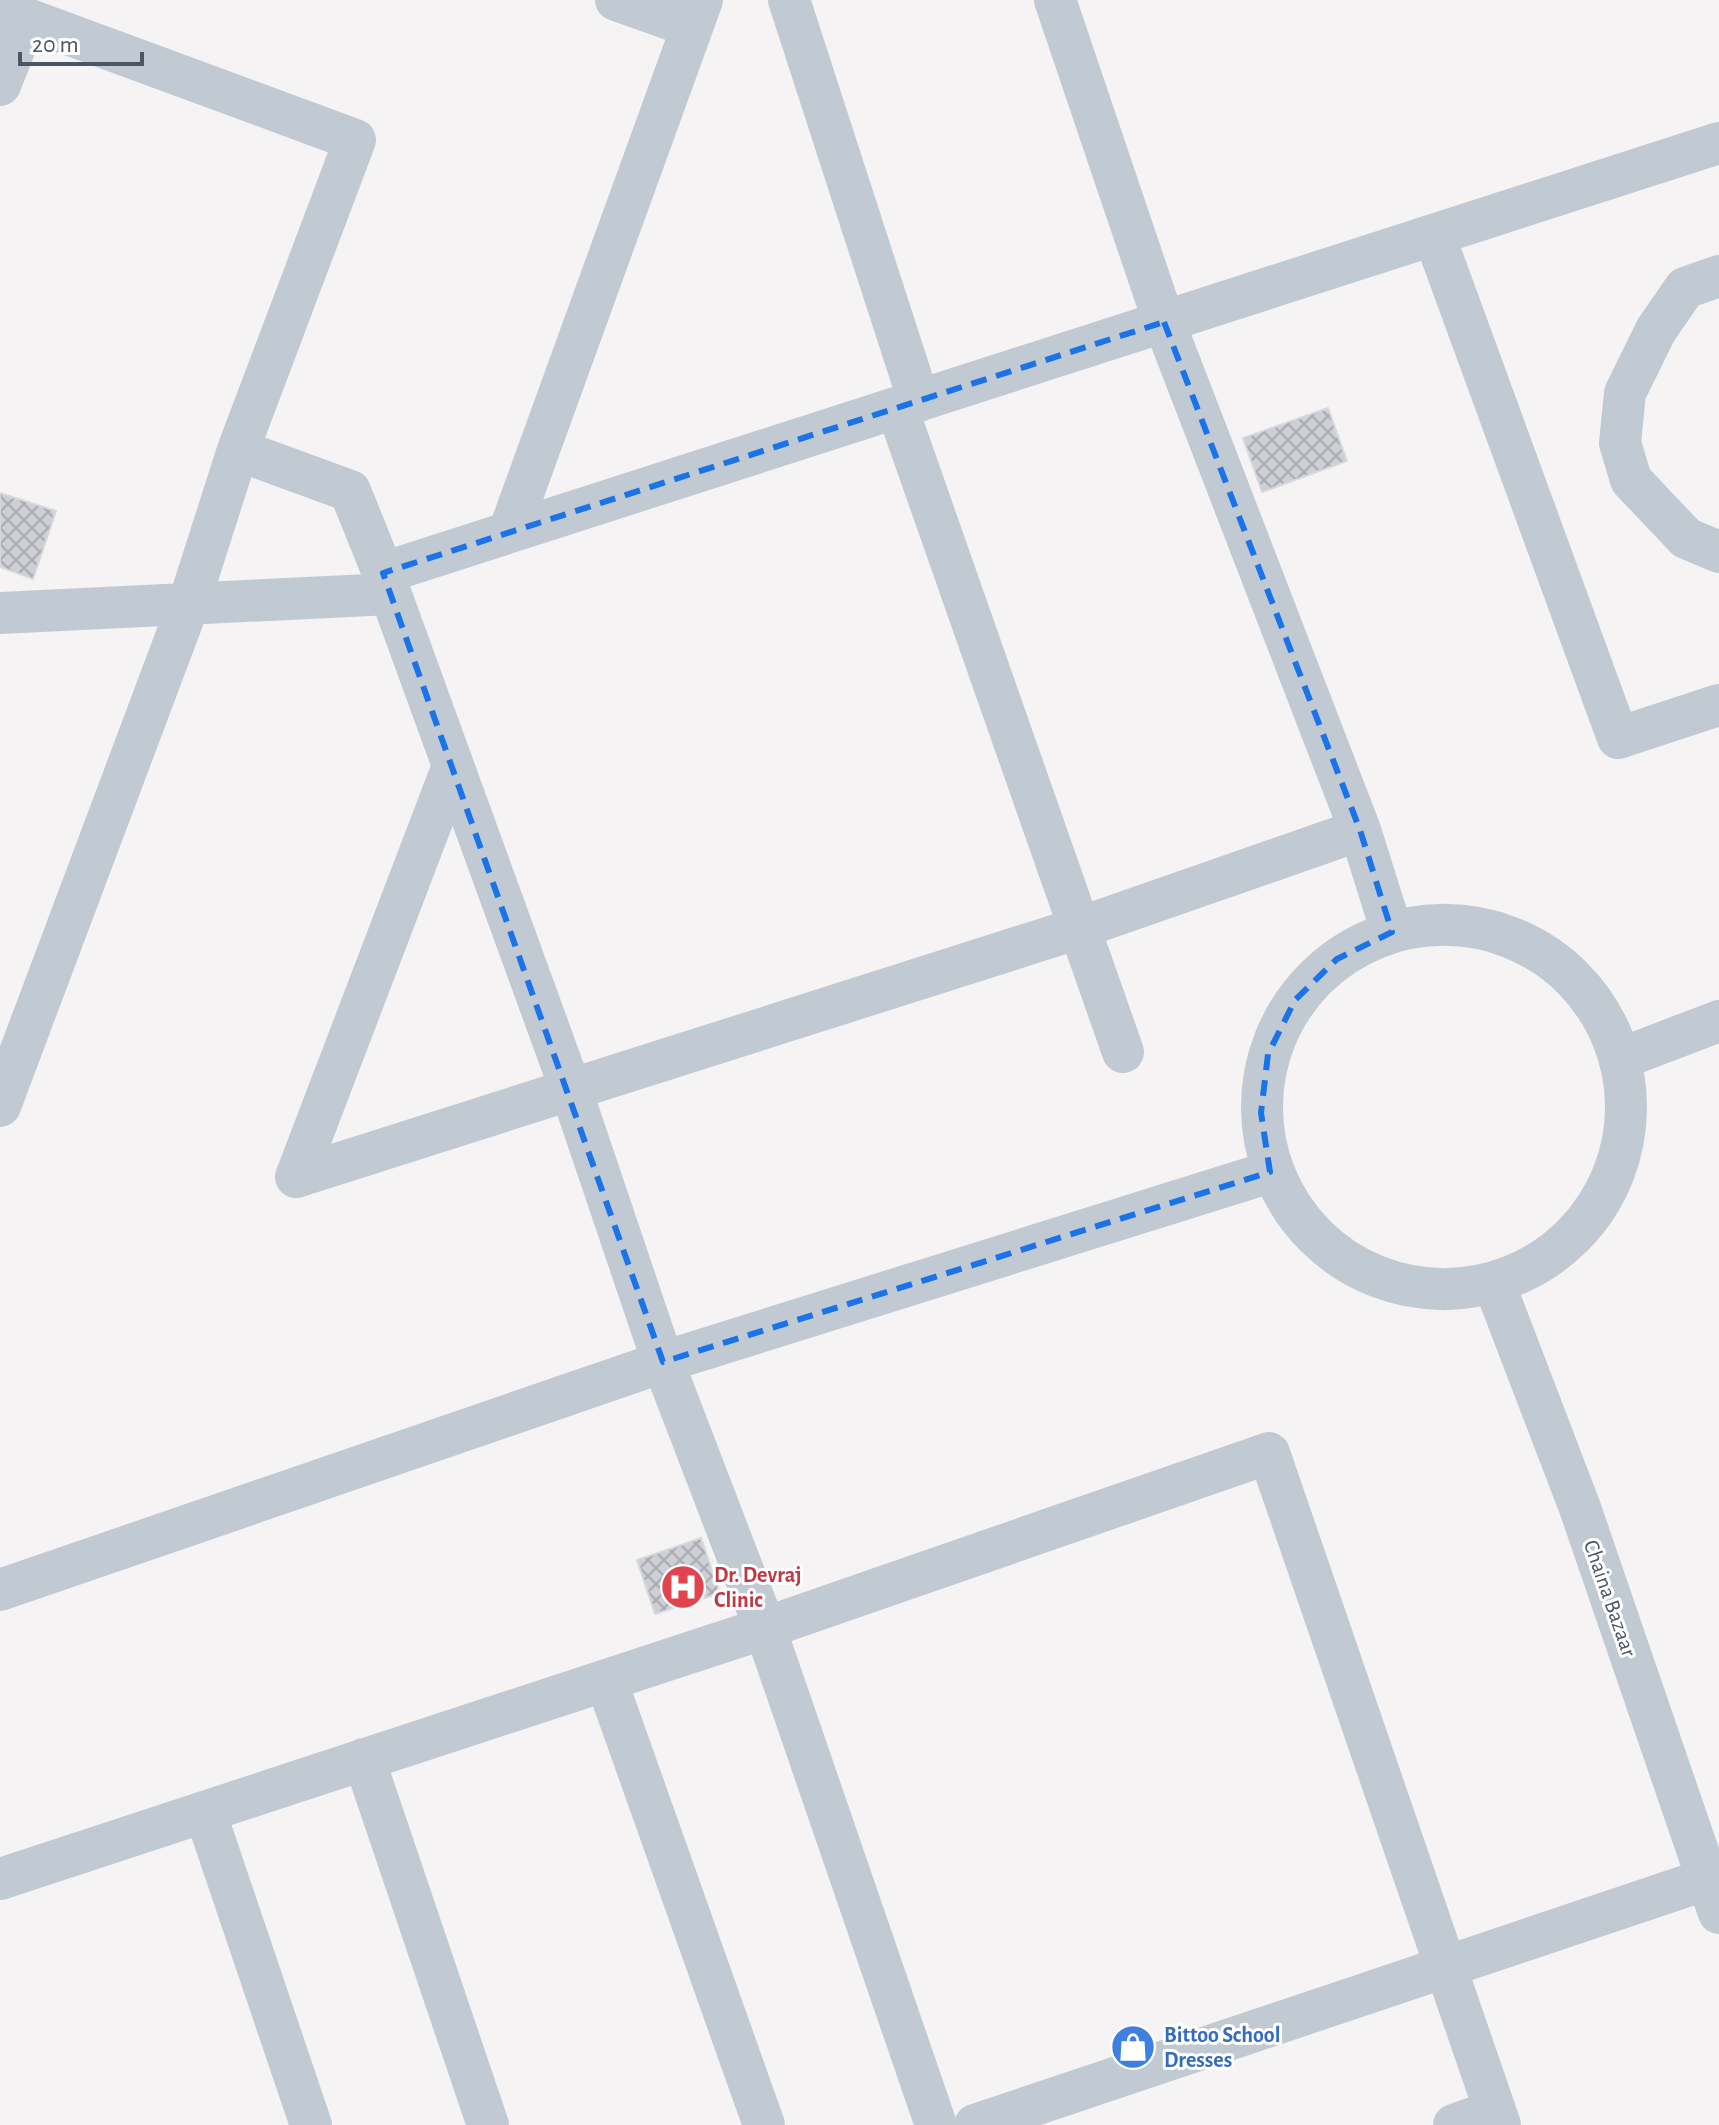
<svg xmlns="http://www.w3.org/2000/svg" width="1719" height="2125" font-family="'Alegreya Sans',sans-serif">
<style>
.building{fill:url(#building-cross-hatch);stroke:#d7d9de;stroke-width:2}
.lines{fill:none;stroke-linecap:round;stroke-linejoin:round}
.minor{stroke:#c1cad2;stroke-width:42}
.marked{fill:none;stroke:#1a73e8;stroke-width:6;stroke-dasharray:16 10;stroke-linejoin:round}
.labels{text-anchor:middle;stroke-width:6;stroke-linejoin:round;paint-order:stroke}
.health-label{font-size:22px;font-weight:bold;fill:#be3a42;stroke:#fff;text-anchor:start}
.street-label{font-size:22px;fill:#4a5661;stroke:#fff}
.shop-label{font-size:22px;font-weight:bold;fill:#366cbe;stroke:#fff;text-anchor:start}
</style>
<defs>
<pattern id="building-cross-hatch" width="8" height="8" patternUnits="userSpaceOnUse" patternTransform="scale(2)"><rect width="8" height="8" fill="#cdcfd5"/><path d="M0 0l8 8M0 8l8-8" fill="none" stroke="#a8abb0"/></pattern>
</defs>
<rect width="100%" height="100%" fill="#f5f3f3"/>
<path class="building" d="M1328,408L1347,461L1262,492L1243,438Z
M0,493L56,511L33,579L0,567Z
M701,1538L720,1593L655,1614L637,1560Z"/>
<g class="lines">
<path class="minor" d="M616,0L692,27
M789,0L919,401
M1055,0L1164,322L1360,830L1392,932
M0,9L355,140L238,450
M0,85L26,19
M1434,235L1618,738L1719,705
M1719,276L1685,288L1656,330L1625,393L1620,443L1631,480L1686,538L1719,552
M897,408L1123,1052
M509,532L702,0
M0,613L390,594
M1262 1107a182 182 0 1 1 364 0a182 182 0 1 1-364 0Z
M1625,1057L1719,1021
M0,1106L189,603L238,450L350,491L383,573
M296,1177L1079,928L1360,830
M296,1177L453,766
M1495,1286L1580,1508L1719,1913
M0,1590L663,1362L1270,1172
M606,1680L764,2125
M364,1759L488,2125
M205,1812L311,2125
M0,1879L765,1628L936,2125
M975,2125L1719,1875
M1454,2125L1495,2110
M1500,2125L1269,1453L765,1628L663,1362L571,1090L383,573L1719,143"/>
</g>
<path class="marked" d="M1164,322L1360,830L1392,932L1337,959L1295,1000L1268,1054L1261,1113L1270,1172L663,1362L383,573Z"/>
<defs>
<g id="hospital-disc" transform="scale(2.3)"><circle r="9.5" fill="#e0444e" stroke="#fff"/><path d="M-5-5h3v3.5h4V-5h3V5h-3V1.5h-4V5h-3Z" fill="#fff"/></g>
<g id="shop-disc" transform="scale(2.3)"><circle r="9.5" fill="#3f7fe0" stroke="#fff"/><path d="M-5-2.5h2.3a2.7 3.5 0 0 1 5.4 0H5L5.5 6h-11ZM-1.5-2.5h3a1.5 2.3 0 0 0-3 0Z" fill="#fff"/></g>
</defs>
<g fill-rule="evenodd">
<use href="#hospital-disc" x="683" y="1587"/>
<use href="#shop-disc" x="1133" y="2047"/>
</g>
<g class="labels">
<g class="health-label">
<text x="714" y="1582">Dr. Devraj<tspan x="714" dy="25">Clinic</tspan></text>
</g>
<g class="street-label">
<text transform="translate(1611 1598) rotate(71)" y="8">Chaina Bazaar</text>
</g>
<g class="shop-label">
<text x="1164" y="2042">Bittoo School<tspan x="1164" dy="25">Dresses</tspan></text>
</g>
</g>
<path d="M20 52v12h122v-12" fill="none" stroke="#4a5661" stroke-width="4"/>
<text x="32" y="52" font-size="24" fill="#4a5661" stroke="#ffffff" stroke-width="6" paint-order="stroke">20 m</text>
</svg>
